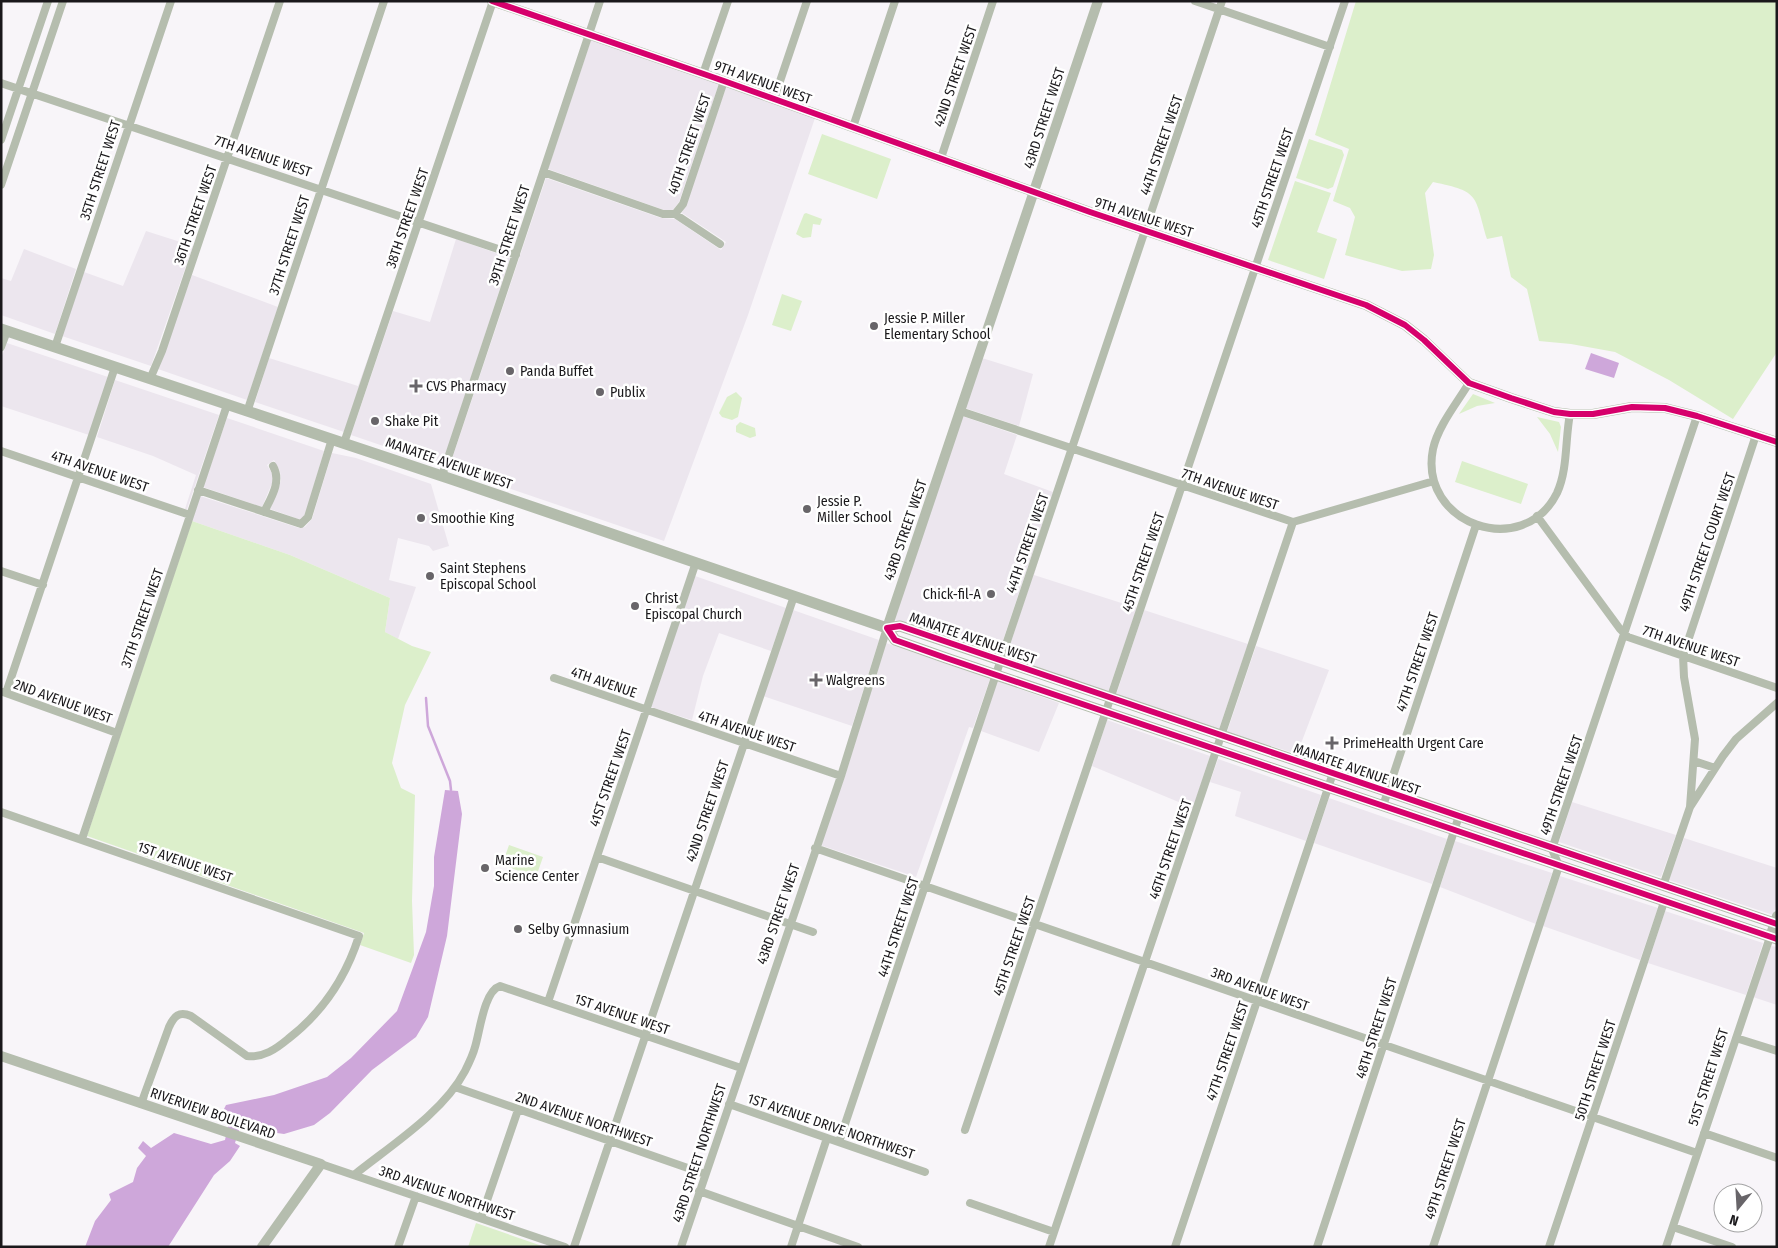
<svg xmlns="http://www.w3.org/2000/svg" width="1778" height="1248" font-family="'Fira Sans Condensed',sans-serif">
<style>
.built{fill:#ece6ee}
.green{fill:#dcefcb}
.water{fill:#cea7da}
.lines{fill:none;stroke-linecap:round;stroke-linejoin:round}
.stream{stroke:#cea7da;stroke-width:2.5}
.minor{stroke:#b5bdae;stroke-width:8}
.tertiary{stroke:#b5bdae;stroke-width:10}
.secondary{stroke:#b3bcac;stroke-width:11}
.cycleway-casing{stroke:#fff;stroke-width:9}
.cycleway{stroke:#d6006c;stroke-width:6}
.poi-dot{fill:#686569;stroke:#fff;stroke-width:2}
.labels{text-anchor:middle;stroke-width:5;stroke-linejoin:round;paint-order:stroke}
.street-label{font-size:14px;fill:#1a181b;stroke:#fff}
.poi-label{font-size:14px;fill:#1a181b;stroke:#fff;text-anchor:start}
</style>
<rect width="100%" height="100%" fill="#f8f5f9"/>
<path class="built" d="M591,40L719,84L679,202L673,210H664L548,169Z
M726,87L815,118L748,315L664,541L449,468L546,178L661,218L675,219L721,250L726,242L682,213Z
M146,231L193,246L151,366L62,336L84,272L123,286Z
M456,239L510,258L442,466L351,435L393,311L430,322Z
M24,249L76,269L55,334L1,315V278L11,281Z
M192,275L278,307L247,400L158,369Z
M386,308L344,432L255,402L269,358L358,386Z
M7,343L108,377L89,435L1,406V358Z
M982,358L1033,374L1019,426L965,408Z
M115,380L219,415L187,509H185L196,475L153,456L97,437Z
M962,416L1017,435L1004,474L1053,492L998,655L894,620Z
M227,418L324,451L305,516L301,520L270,509L281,481L280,471L274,460L267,465L273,475V481L262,507L203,487Z
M332,453L356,458L431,484L449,546L433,551L429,546L398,538L389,580L416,587L398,639L385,632L390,598L290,555L192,521L200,496L299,528L305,527L312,519Z
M1040,554L1034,575L1137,608L1108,692L1006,657Z
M695,576L786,608L771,651L719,633L703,676L692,720L651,707Z
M793,610L879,640L852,726L763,696Z
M1144,610L1248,644L1219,729L1116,695Z
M886,643L990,679L973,728L969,727L916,877L820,845L846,773Z
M1256,646L1329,670L1297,754L1227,732Z
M997,681L1059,703L1039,752L981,731Z
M1107,720L1210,756L1193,808L1092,766Z
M1218,759L1321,795L1306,841L1235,816L1241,792L1210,782Z
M1329,798L1447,839L1432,884L1314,843Z
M1572,802L1676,835L1661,877L1559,842Z
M1684,838L1777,868V903L1773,915L1669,880Z
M1455,841L1552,873L1536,924L1440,887Z
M1560,876L1658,908L1640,960L1543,926Z
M1665,911L1763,943L1746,995L1648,963Z
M1771,946L1777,947V1005L1753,997Z"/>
<path class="green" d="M1356,1H1777V352L1733,419L1669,380L1615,352L1571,344L1539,341L1527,289L1511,277L1502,236L1487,239C1474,195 1481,192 1433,182L1425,193L1434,255L1431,269L1402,271L1345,255L1355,217L1350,208L1333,201L1349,149L1315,135Z
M822,134L891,159L877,199L808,174Z
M1309,139L1342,150L1344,155L1333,187L1328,189L1296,178Z
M1295,181L1331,193L1317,232L1337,239L1324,279L1268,260Z
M806,213L822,219L820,225L813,224L811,237L803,238L796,234L804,214Z
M782,294L802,301L791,331L772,325Z
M736,392L742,398L738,417L732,420L722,417L719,413L727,397Z
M1473,394L1495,403L1477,406L1459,414Z
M1537,417L1559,422L1561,427L1558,452L1550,434Z
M740,422L755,428L756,436L750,438L736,432V426Z
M1462,461L1528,484L1521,504L1455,482Z
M192,521L290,555L390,598L385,632L412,646L431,652L405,705L392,763L401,788L415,795L412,901L414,955L411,963L360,945L364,933L87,836Z
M509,845L543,857L536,877L502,865Z
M476,1223L545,1247H468Z"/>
<path class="water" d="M1591,353L1619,363L1614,378L1585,369Z
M445,790L458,791L462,814L447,936L428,1017L416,1037L372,1070L330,1113L314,1125L284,1134L270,1132L258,1127L239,1130L235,1143L240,1146L230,1161L214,1175L168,1247H85L95,1221L111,1200L109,1194L133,1182L137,1168L146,1156L138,1148L143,1141L151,1148L174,1133L211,1144L225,1140L228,1126L222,1113L226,1105L274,1095L327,1077L351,1058L397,1011L426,932L434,886V857Z"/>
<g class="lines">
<path class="stream" d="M426,698L428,726L450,781L451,790"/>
<path class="minor" d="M1195,1L1330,47
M703,74L728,1
M1,83L516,255
M774,99L807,1
M853,127L895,1
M1,140L48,1
M941,158L993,1
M543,172L663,214H675
M1,185L63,1
M675,214L683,204L724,81
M675,214L720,244
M1,347L7,331
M55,347L171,1
M150,379L162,351L280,1
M1469,383C1457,403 1438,426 1433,449C1418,524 1523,561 1557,493C1568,469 1565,439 1570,414
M960,411L1293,522L1434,481
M247,412L384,1
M344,443L493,1
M1,451L190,515
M442,476L600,1
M198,490L301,524L308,517L332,439
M264,512C271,498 282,481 273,466
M1537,516L1620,629L1628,637L1777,688
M1,571L43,585
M554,678L841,776
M3,692L117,733
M6,693L115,367
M1694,761L1715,768
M1383,806L1476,525
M1690,807L1695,739L1684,677L1683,656L1756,435
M1,812L359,936C346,977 323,1012 288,1039C276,1049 263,1058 247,1056L191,1016C179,1011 174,1016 169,1027L141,1104
M82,839L227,405
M815,848L1697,1153
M597,857L813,932
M1663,886L1690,807L1723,756L1736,739L1777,703
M548,1002L696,562
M1736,1038L1777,1051
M455,1087L705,1174
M729,1104L925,1172
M965,1130L1345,1
M1704,1133L1777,1158
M839,1142L1222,1
M321,1164L565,1247
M354,1175C390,1146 443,1113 465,1071C469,1063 473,1055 475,1047C480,1031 484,991 500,986L741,1068
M699,1191L858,1247
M970,1203L1054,1232
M481,1218L518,1110
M1673,1227L1732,1247
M398,1247L416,1196
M574,1247L794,596
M681,1247L841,776L887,628
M791,1247L827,1138
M1049,1247L1293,522
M1175,1247L1333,773
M1317,1247L1459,816
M1433,1247L1559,866L1552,849L1697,416
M1549,1247L1664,902
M1666,1247L1770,937"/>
<path class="tertiary" d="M492,1L724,81L1090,212L1366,305L1405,325L1424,340L1469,383L1511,398L1554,412L1570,414H1593L1632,407L1665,408L1697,416L1777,442
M887,628L1098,1
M1770,937L1777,916
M1,1056L321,1164L262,1247"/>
<path class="secondary" d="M1,329L454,480L887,628L900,626L1777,924
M887,628L895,640L946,658L1777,939"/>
<g class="cycleway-casing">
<path id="cycleway" d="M492,1L724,81L1090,212L1366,305L1405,325L1424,340L1469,383L1511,398L1554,412L1570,414H1593L1632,407L1665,408L1697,416L1777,442
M1777,924L900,626L887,628L895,640L946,658L1777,939"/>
</g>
<use href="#cycleway" class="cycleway"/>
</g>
<g class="poi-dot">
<circle cx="874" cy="326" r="5"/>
<circle cx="510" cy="371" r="5"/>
<path d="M413.5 378.5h5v5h5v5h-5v5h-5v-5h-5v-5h5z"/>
<circle cx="600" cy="392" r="5"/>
<circle cx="375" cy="421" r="5"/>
<circle cx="807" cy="509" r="5"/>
<circle cx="421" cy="518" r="5"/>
<circle cx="430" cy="576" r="5"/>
<circle cx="991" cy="594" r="5"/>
<circle cx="635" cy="606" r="5"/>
<path d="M813.5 672.5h5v5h5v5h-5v5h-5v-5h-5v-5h5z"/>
<path d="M1329.5 735.5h5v5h5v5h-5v5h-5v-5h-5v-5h5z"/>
<circle cx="485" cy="868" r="5"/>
<circle cx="518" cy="929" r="5"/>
</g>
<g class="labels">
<g class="street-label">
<text transform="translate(955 76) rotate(-71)" y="5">42ND STREET WEST</text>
<text transform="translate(763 82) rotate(20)" y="5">9TH AVENUE WEST</text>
<text transform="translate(1044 118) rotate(-72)" y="5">43RD STREET WEST</text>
<text transform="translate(689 144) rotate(-71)" y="5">40TH STREET WEST</text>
<text transform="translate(1161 145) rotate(-71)" y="5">44TH STREET WEST</text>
<text transform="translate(263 156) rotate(19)" y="5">7TH AVENUE WEST</text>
<text transform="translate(100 170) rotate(-72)" y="5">35TH STREET WEST</text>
<text transform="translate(1272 178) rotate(-71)" y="5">45TH STREET WEST</text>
<text transform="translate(195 215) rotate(-71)" y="5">36TH STREET WEST</text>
<text transform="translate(1144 217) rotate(18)" y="5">9TH AVENUE WEST</text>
<text transform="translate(407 218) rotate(-71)" y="5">38TH STREET WEST</text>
<text transform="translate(509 235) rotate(-72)" y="5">39TH STREET WEST</text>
<text transform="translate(289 245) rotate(-72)" y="5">37TH STREET WEST</text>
<text transform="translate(449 463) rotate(19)" y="5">MANATEE AVENUE WEST</text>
<text transform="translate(100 471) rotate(19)" y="5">4TH AVENUE WEST</text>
<text transform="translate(1230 489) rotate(19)" y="5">7TH AVENUE WEST</text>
<text transform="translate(905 530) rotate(-71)" y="5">43RD STREET WEST</text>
<text transform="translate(1707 542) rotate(-71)" y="5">49TH STREET COURT WEST</text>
<text transform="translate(1027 543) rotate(-71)" y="5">44TH STREET WEST</text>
<text transform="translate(1143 562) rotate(-71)" y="5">45TH STREET WEST</text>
<text transform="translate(142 618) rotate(-71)" y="5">37TH STREET WEST</text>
<text transform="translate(973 638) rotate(19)" y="5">MANATEE AVENUE WEST</text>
<text transform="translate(1691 646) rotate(19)" y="5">7TH AVENUE WEST</text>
<text transform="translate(1417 662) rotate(-71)" y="5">47TH STREET WEST</text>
<text transform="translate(604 682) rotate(19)" y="5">4TH AVENUE</text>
<text transform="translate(63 701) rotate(20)" y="5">2ND AVENUE WEST</text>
<text transform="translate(747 731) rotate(19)" y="5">4TH AVENUE WEST</text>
<text transform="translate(1357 769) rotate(19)" y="5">MANATEE AVENUE WEST</text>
<text transform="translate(610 778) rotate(-71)" y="5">41ST STREET WEST</text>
<text transform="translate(1561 785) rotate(-71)" y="5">49TH STREET WEST</text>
<text transform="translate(707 811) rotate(-71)" y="5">42ND STREET WEST</text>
<text transform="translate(1170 849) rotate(-71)" y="5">46TH STREET WEST</text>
<text transform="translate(185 862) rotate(19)" y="5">1ST AVENUE WEST</text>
<text transform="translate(778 914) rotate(-71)" y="5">43RD STREET WEST</text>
<text transform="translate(898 927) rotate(-72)" y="5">44TH STREET WEST</text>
<text transform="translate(1014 946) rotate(-71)" y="5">45TH STREET WEST</text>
<text transform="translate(1260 989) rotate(20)" y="5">3RD AVENUE WEST</text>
<text transform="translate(622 1014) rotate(19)" y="5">1ST AVENUE WEST</text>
<text transform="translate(1376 1028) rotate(-72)" y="5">48TH STREET WEST</text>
<text transform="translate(1227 1051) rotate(-71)" y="5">47TH STREET WEST</text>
<text transform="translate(1595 1070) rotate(-72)" y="5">50TH STREET WEST</text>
<text transform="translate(1708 1077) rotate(-72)" y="5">51ST STREET WEST</text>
<text transform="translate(213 1113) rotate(19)" y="5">RIVERVIEW BOULEVARD</text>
<text transform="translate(584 1119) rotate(19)" y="5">2ND AVENUE NORTHWEST</text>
<text transform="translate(831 1126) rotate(19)" y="5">1ST AVENUE DRIVE NORTHWEST</text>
<text transform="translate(699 1153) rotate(-72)" y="5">43RD STREET NORTHWEST</text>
<text transform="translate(1445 1169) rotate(-72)" y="5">49TH STREET WEST</text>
<text transform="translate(447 1193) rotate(19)" y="5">3RD AVENUE NORTHWEST</text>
</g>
<g class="poi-label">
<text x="884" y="323">Jessie P. Miller<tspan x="884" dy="16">Elementary School</tspan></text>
<text x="520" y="376">Panda Buffet</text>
<text x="426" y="391">CVS Pharmacy</text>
<text x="610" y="397">Publix</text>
<text x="385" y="426">Shake Pit</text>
<text x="817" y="506">Jessie P.<tspan x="817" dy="16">Miller School</tspan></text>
<text x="431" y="523">Smoothie King</text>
<text x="440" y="573">Saint Stephens<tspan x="440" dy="16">Episcopal School</tspan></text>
<text x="981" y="599" text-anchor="end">Chick-fil-A</text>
<text x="645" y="603">Christ<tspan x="645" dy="16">Episcopal Church</tspan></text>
<text x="826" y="685">Walgreens</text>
<text x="1343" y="748">PrimeHealth Urgent Care</text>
<text x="495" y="865">Marine<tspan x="495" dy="16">Science Center</tspan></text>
<text x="528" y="934">Selby Gymnasium</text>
</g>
</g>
<rect width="1778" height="1248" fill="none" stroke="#1a181b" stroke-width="5"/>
<g transform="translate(1738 1208) rotate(198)"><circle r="24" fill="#ffffff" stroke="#a3a3a4"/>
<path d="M0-4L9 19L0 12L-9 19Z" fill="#686569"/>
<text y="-8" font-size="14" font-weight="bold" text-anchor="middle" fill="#1a181b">N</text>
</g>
</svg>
